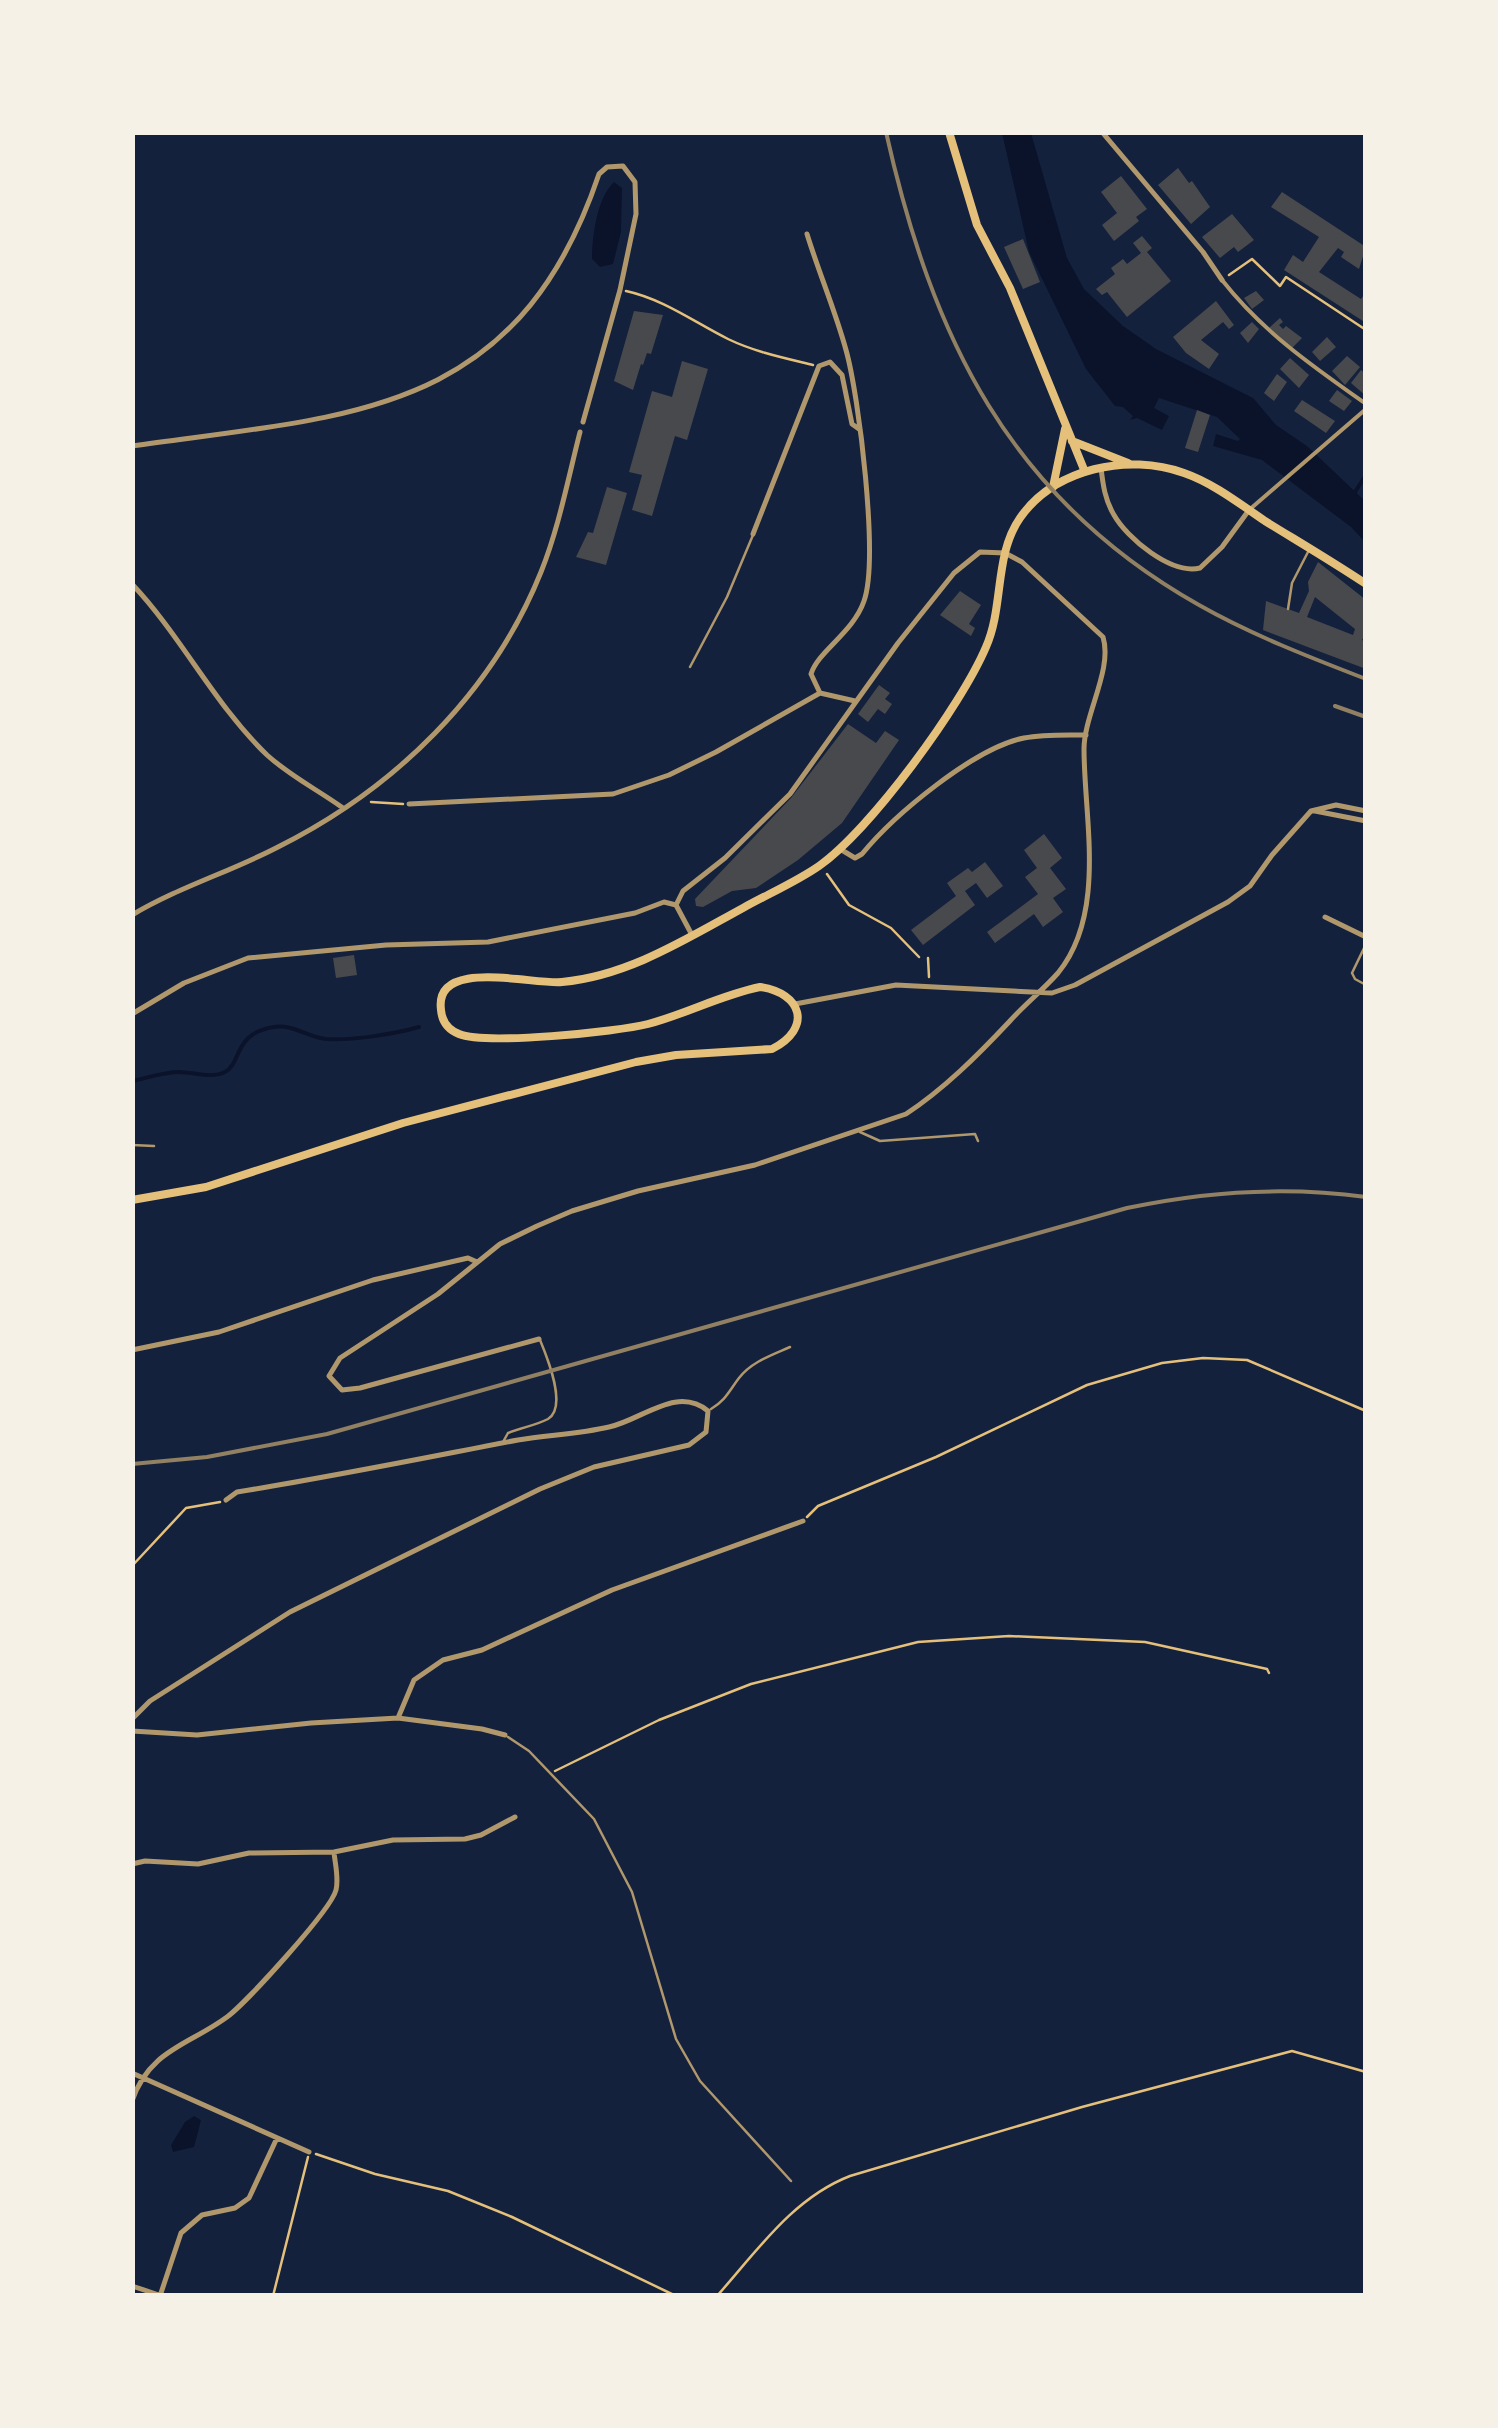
<svg xmlns="http://www.w3.org/2000/svg" width="1498" height="2428" font-family="'Playfair Display',serif">
<style>
.water{fill:#0b132b}
.lines{fill:none;stroke-linecap:round;stroke-linejoin:round}
.stream{stroke:#0b132b;stroke-width:4}
.building{fill:#48494c;fill-rule:evenodd}
.path{stroke:#e5c07b;stroke-width:2.5}
.service{stroke:#b1986c;stroke-width:2.5}
.pedestrian{stroke:#b1986c;stroke-width:4}
.minor{stroke:#b1986c;stroke-width:5}
.primary{stroke:#e5c07b;stroke-width:8}
.rail{stroke:#918062;stroke-width:4}
</style>
<rect width="100%" height="100%" fill="#14213d"/>
<path class="water" d="M1002,133H1031L1067,258L1084,289L1123,326L1156,349L1253,398L1276,425L1307,446L1365,501V542L1351,527L1262,460L1213,446L1216,434L1238,441L1240,439L1217,417L1159,398L1154,408L1169,416L1162,430L1137,418L1130,420L1133,416L1123,407L1115,406L1086,369L1029,252Z
M614,182L622,188L621,232L613,264L600,267L592,259C592,236 597,198 614,182Z
M194,2116L201,2120L194,2147L173,2152L171,2145L185,2122Z"/>
<g class="lines">
<path class="stream" d="M1353,495L1364,478
M132,1081C147,1078 163,1072 179,1072C194,1072 211,1079 225,1072C242,1063 233,1033 274,1027C293,1024 307,1037 326,1039C351,1041 394,1034 419,1027"/>
</g>
<path class="building" d="M1178,168L1189,183L1192,181L1210,207L1191,224L1158,185Z
M1121,176L1147,209L1136,217L1139,221L1114,241L1102,225L1117,213L1101,192Z
M1282,192L1366,247L1359,269L1341,257L1344,252L1338,248L1319,272L1361,299L1366,292V323L1284,270L1293,255L1303,262L1319,237L1271,207Z
M1232,214L1254,240L1238,252L1234,247L1220,258L1202,237Z
M1142,236L1152,248L1147,252L1171,281L1127,317L1107,292L1102,295L1096,289L1115,274L1111,268L1123,259L1127,264L1141,253L1133,243Z
M1023,239L1040,282L1023,289L1004,247Z
M1256,291L1264,300L1252,309L1244,298Z
M1216,301L1234,325L1229,329L1223,322L1201,340L1219,354L1209,369L1186,353L1173,337Z
M634,311L663,315L651,354L647,353L643,365L641,364L633,390L614,381Z
M1280,318L1283,322L1279,325L1283,329L1286,326L1302,338L1291,349L1269,328Z
M1252,322L1259,329L1248,343L1240,333Z
M1327,337L1336,347L1320,361L1312,352Z
M1347,356L1360,367L1345,385L1332,371Z
M1290,358L1309,375L1299,388L1280,369Z
M682,361L708,369L687,440L675,436L652,516L632,510L642,475L629,472L652,391L672,397Z
M1361,370L1366,374V396L1351,383Z
M1277,374L1287,382L1274,401L1264,393Z
M1337,390L1352,401L1344,411L1329,401Z
M1302,400L1335,421L1326,433L1294,411Z
M1197,410L1210,415L1198,452L1185,448Z
M607,487L627,493L606,565L576,557L588,532L593,533Z
M1318,562L1366,600V633L1362,640L1366,642V669L1263,630L1266,601L1299,613L1309,591L1308,582ZM1315,597L1355,629L1353,635L1307,617Z
M960,591L981,605L969,624L975,628L971,636L940,615Z
M879,685L890,693L885,699L892,704L885,714L878,709L868,722L858,714Z
M848,724L876,743L885,731L899,740L842,823L798,860L756,888L732,891L703,907L696,906L695,899L791,798Z
M1044,834L1062,858L1050,868L1066,889L1053,898L1063,912L1043,927L1034,914L995,943L987,932L1038,894L1025,877L1037,868L1024,850Z
M985,862L1003,886L987,898L976,883L965,891L975,905L923,945L911,930L956,896L947,883L968,868L972,872Z
M354,955L357,975L336,978L333,958Z"/>
<g class="lines">
<path class="path" d="M1229,275L1252,259L1280,286L1286,277L1366,330
M626,291C663,299 694,322 728,339C755,352 784,358 813,365
M371,802L403,804
M827,874L849,905L891,928L919,957
M928,958L929,977
M807,1517L818,1506L936,1457L1087,1385L1162,1363L1203,1358L1247,1360L1366,1411
M132,1566L186,1508L220,1502
M555,1771L659,1720L751,1684L918,1642L1009,1636L1145,1642L1267,1669L1269,1673
M316,2154L375,2174L448,2191L512,2217L676,2296
M273,2296L308,2157
M717,2296C757,2251 793,2198 850,2176L1082,2107L1292,2051L1366,2072"/>
<path class="service" d="M1288,609L1292,583L1309,550
M690,667L727,597L753,535
M1366,944L1352,973L1355,979L1366,985
M860,1132L880,1141L975,1134L978,1141
M132,1145L154,1146
M711,1409C726,1400 729,1391 739,1378C751,1362 772,1355 790,1347
M503,1442L508,1433C520,1428 537,1425 548,1419C568,1407 547,1357 540,1340
M508,1737L529,1751L594,1819L632,1892L676,2039L700,2081L791,2181"/>
<path class="pedestrian" d="M1222,280C1263,332 1312,366 1366,404
M1249,510L1366,409"/>
<path class="minor" d="M1102,132L1203,252L1222,280
M807,234C819,273 835,310 846,350C859,396 879,559 864,601C853,633 818,651 811,674L820,693
M132,446C351,415 517,417 599,174L607,167L623,166L635,182L636,214L620,290L583,422
M1101,468C1103,485 1105,500 1114,515C1127,538 1171,575 1200,568L1222,547L1249,510
M753,534L819,366L830,362L842,375L852,424L859,429
M132,584C182,637 214,704 267,755C290,776 318,790 343,808
M409,804L613,794L669,775L716,752L820,693L855,701
M1315,811L1366,821
M840,849L855,858L862,854C894,815 974,748 1024,738C1044,734 1066,735 1086,735
M676,905L692,935
M132,915C179,887 230,872 278,847C394,789 492,694 541,572C559,527 568,479 580,432
M1325,917L1366,937
M795,1004L896,985L1052,993L1075,985L1228,902L1250,886L1272,855L1311,811L1336,805L1366,811
M132,1014L184,983L248,958L386,945L488,942L635,913L664,902L676,905
M539,1339L360,1388L342,1390L329,1376L340,1358L438,1294L500,1244L537,1226L572,1211L638,1191L755,1165L906,1114C944,1089 978,1055 1009,1022C1024,1005 1043,990 1058,973C1107,913 1084,818 1084,749C1084,715 1113,669 1103,637L1022,562L1005,553L980,552L954,573L898,643L790,794L725,858L683,891L676,905
M132,1350L219,1332L373,1280L468,1258L477,1262
M398,1718L414,1680L443,1660L482,1650L612,1590L803,1521
M132,1719L150,1701L290,1612L540,1489L594,1467L689,1445L706,1432L708,1411C677,1385 642,1420 609,1427C579,1434 548,1435 518,1440C424,1458 331,1477 237,1492L226,1500
M132,1731L197,1735L311,1723L398,1718L482,1729L505,1735
M132,1864L145,1861L198,1864L249,1853L334,1852L393,1840L465,1839L481,1835L515,1817
M132,2073L309,2152
M132,2101C149,2050 189,2045 227,2017C246,2003 331,1910 336,1890C339,1878 335,1864 334,1852
M132,2286L159,2295
M160,2296L181,2233L202,2215L235,2208L249,2198L277,2138"/>
<path class="primary" d="M949,132L977,225L1010,288L1085,472
M1072,441L1128,463
M1053,487L1065,429
M132,1200L206,1187L403,1123L636,1062L676,1055L772,1049C813,1028 802,993 760,987C721,995 686,1014 648,1024C617,1032 485,1045 459,1034C449,1030 442,1022 441,1010C434,957 532,985 562,982C628,976 686,939 743,908C768,894 796,882 819,866C871,829 961,706 986,647C1004,607 994,555 1020,518C1055,468 1128,453 1184,473C1213,483 1240,504 1265,521C1299,542 1333,562 1366,584"/>
<path class="rail" d="M886,132C932,337 1009,498 1199,605C1252,635 1309,657 1366,679
M1335,706L1366,717
M132,1464L207,1457L327,1434L1127,1208C1207,1191 1284,1186 1366,1197"/>
</g>
<rect width="1498" height="2428" fill="none" stroke="#f6f1e7" stroke-width="270"/>
</svg>
